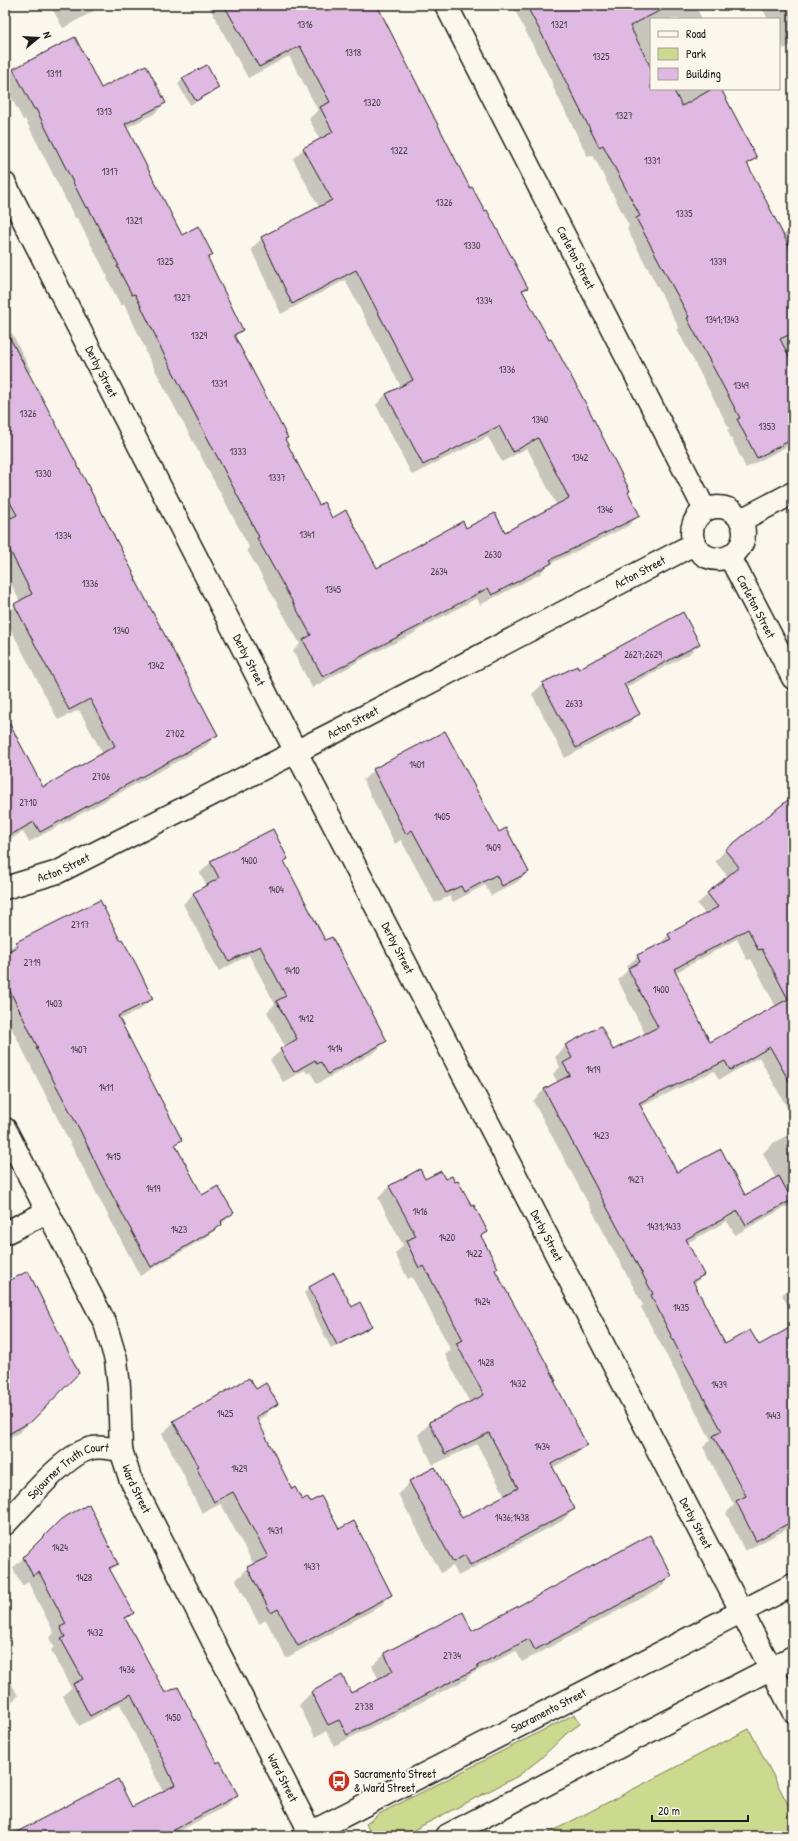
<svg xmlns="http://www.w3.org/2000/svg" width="798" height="1841" font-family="'Patrick Hand',sans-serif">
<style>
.green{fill:#cbda8e;stroke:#747b55}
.shadow{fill:#0003;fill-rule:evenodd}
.building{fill:#e0b9e2;stroke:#1c1c1c;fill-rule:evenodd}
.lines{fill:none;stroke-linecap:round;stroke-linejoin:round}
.minor-casing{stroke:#1c1c1c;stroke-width:25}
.tertiary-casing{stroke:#1c1c1c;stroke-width:25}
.minor{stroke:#fbf7ec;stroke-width:22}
.tertiary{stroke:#fbf7ec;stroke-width:22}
.labels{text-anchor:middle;stroke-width:4;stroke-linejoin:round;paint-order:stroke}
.number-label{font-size:10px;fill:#4d434e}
.street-label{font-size:12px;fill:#1c1c1c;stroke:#fbf7ec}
.poi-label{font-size:12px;fill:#1c1c1c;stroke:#fbf7ec;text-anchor:start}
</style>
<rect width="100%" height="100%" fill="#fbf7ec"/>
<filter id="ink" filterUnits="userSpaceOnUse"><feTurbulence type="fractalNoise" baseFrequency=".025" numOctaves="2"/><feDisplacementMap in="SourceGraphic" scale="8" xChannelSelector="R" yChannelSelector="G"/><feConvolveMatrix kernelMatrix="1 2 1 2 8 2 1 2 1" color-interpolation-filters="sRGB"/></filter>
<g filter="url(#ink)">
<path class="green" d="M575,1714L580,1724L567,1733L540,1759L518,1776L402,1836H372L366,1824L379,1814Z
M749,1729L793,1814V1836H543Z"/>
<path class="shadow" d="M50,5H99L92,12L63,28Z
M208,5H376L469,189L527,287L522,292L629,491L627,493L639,515L628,526L548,565L540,574L480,605L477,598L418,630L413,634L370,655L312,688L293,651L300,644L247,550L249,547L145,351L146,350L124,304L121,306L107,278L108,277L77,218H75L25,119L23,120L5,85V79L14,70L74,39L101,89L165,103L154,114L126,128L181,236L212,255L207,260L242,330L234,338L319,506L376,569L466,529L504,533L557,506L527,448L502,462L488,437L412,475L376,405L386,394L401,387L345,280L281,314L251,249L262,238L319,207L293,159L304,148L320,140L309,119L318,110L289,56L248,78Z
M512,5H695L702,19H651V89H720L756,157L747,166L782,235L793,230V443L746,468L727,430L729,428L677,329L679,328L627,229L629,226L593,155L588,157L553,87L554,86Z
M766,5H793V44L784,49L779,40V19H768L762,8Z
M183,79L218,88L212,93L190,105L178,84Z
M793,126V134L790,129Z
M5,328L8,335L12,333L31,371L28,374L216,735L206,746L29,842L23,832L5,842V735L42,788L103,754L79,710L58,720L5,618V615L20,602L5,572Z
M793,549V562L789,554Z
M699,644L689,654L625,688L639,713L629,724L565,758L532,694L543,684Z
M374,770L498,833L528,872L517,882L491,896L485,885L453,902L450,896L435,903L401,840L395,844L363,780Z
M793,809V1118L759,1057L719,1080L714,1071L640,1107L677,1174L744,1196L776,1179L763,1153L773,1143L793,1132V1203L735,1235L727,1221L687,1243L703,1275L694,1284L724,1345L758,1346L793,1327V1526L745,1551L726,1513L734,1505L703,1447L711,1440L641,1307L643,1305L533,1101L544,1090L558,1083L553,1074L560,1067L555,1057L566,1046L613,1051L645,1034L618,980L628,970L627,966L638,956L658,946L669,934L706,915L697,904L728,877L715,861L726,850ZM737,939L747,960L751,959L776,1007L709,1043L675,973Z
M272,830L287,859L283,863L325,942L386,1041L375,1052L317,1084L310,1072L307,1074L305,1070L283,1082L270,1060L285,1047L267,1012L275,1004L249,955L219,971L183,904L194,893L207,886L200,873L211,862Z
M99,901L151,998L141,1009L119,1020L181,1140L175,1145L201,1197L233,1213L210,1235L140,1276L70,1143L5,1015V954L16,943Z
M419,1171L425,1181H445L487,1232L481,1238L494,1271L586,1445L574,1456L552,1468L574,1509L562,1521L458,1576L453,1566L441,1573L398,1494L410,1482L462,1519L505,1496L477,1444L433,1465L418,1435L430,1423L470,1403L445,1355L451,1350L412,1277L408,1279L395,1254L403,1245L378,1198L389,1187Z
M334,1274L352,1308L371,1326L366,1331L331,1349L304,1293L309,1288Z
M793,1284V1315L782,1295Z
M5,1290L77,1373L20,1432L5,1440Z
M255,1391L276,1404L264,1416L256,1421L291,1490L302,1501L310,1504L339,1530L391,1595L379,1607L286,1658L266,1620L259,1624L236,1580L248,1568L254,1565L221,1504L202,1513L185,1480L186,1479L162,1434L174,1422Z
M62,1520L117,1564L110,1571L133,1613L125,1620L165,1695L216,1764L237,1795L226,1806L170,1836H9L132,1809L163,1792L120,1704L79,1726L63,1696L71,1688L51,1650L54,1647L49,1638L54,1633L28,1582L22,1586L13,1568Z
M671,1576L659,1589L522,1662L516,1651L471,1674L465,1680L334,1746L326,1731L315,1737L299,1705L311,1693L341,1677L351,1694L379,1680L372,1666L385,1654L472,1632Z
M5,1671L18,1696L5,1708Z"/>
<path class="building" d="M224,5H377L470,188L472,187L485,211L487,210L528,288L522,290L549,340L551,339L586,404L630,491L628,492L640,516L550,560L552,563L492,595L488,588L424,622L425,623L382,645L323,677L303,640L311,635L257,538L259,537L156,339H157L135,294L132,295L117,266H119L88,207L86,208L36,109H34L13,69L75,37L101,88L146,65L166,103L125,124L182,235L198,226L213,255L208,258L243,330L234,335L288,438L285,439L319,505L324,502L332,518L346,510L377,568L463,521L466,528L495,513L505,532L569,498L538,438L513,452L499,426L423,465L386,394L413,380L356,270L292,304L261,237L332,200L303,148L333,132L320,107L330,102L300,46L259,67Z
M526,5H671L630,26L651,68V89H673L682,106L712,89H721L757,158L747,163L793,254V333L780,339L793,364V439L757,458L737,419L740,418L687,318L689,317L636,218L640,216L603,145L599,147L563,76L564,75Z
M207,65L219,88L196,101L182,78Z
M5,329L57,426L136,578L135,579L218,735L40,832L34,822L5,838V715L43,787L115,746L90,699L69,710L14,604L32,594L5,541V521L17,515L5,493Z
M683,612L700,644L624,684L640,714L576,748L542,683L577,666L578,669Z
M445,731L499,832L506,828L529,872L502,886L496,875L464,892L461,886L446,893L412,830L406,834L373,769Z
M793,796V1088L770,1047L730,1070L725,1061L639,1103L677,1172L721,1149L745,1195L779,1176L792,1200L746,1225L738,1211L686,1239L704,1275L693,1281L725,1344L750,1330L759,1345L793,1326V1521L756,1541L736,1501L746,1496L713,1436L722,1431L682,1358L651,1295L653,1294L544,1089L570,1075L563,1063L572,1058L565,1045L601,1026L613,1050L658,1027L628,968L640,962L637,955L671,939L668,934L718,907L707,893L739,867L725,850ZM748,929L758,950L762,949L788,999L710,1042L674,969Z
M273,829L288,859L284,861L325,940L332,937L387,1041L328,1074L321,1062L317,1064L315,1060L294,1072L280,1049L297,1039L276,1001L286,996L260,946L229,961L193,893L219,878L210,861Z
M100,900L120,940L122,939L136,964L153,999L118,1016L182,1140L175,1144L202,1195L218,1186L234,1213L221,1221L222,1225L151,1267L100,1172L81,1132L36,1048H38L5,981V953L18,946L16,942Z
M420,1169L425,1179L441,1171L445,1179L452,1176L455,1182L458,1181L472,1206L474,1205L488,1232L481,1236L498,1268L495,1270L556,1381H554L587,1445L551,1464L575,1509L470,1565L465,1555L453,1562L409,1481L435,1467L462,1518L518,1488L489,1433L445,1454L429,1422L484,1395L456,1343L463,1340L424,1266L419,1268L406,1241L416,1236L389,1186Z
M28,1271L79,1373L32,1421L5,1436V1283Z
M334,1273L352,1307L360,1302L372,1326L337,1345L309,1287Z
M249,1378L256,1389L266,1383L278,1404L256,1417L292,1489L295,1487L302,1500L307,1497L310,1502L321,1496L339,1529L354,1521L392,1595L298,1646L278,1609L271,1613L247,1567L268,1557L233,1492L214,1502L196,1467L198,1466L173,1421Z
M89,1504L118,1564L109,1568L134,1613L125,1618L165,1693L178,1687L217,1763L220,1761L238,1795L162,1836H9L118,1779L132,1807L175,1785L131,1694L90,1716L73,1684L83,1679L61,1639L65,1637L60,1627L66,1624L39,1572L33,1576L23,1557L61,1519Z
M650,1535L672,1576L535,1650L529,1639L477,1666L478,1668L347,1735L339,1720L328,1725L311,1692L342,1675L351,1693L393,1671L384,1653L463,1612L472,1631Z"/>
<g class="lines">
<g class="minor-casing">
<g id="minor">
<path id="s1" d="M446,5L705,510"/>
<path id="s2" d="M5,184L296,752L793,1711"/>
<circle cx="718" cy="533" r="26"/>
<path d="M741,520L793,493"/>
<path id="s3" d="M730,557L793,678"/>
<path id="s4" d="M5,888L58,872L333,733L694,544"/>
<path id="s5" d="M5,1129L105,1323L116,1360L119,1387L121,1450L130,1478L312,1836"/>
<path d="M5,1233L47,1212"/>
<path id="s6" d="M5,1524C25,1504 66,1452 93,1448C102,1446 112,1449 121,1450"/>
</g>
</g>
<g class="tertiary-casing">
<g id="tertiary">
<path id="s7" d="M304,1836L793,1585"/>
<path d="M446,1836L793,1657"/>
</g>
</g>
<use href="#minor" class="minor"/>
<use href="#tertiary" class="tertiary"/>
</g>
</g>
<defs>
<g id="bus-disc" transform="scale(1.15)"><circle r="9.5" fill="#c8321e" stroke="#fbf7ec"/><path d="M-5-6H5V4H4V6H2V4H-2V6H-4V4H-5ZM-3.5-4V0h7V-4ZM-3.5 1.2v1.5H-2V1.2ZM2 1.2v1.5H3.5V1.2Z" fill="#fff"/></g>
</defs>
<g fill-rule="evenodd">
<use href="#bus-disc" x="339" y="1781"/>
</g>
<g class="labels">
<g class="number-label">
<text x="305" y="28">1316</text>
<text x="559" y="28">1321</text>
<text x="353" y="56">1318</text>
<text x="601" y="60">1325</text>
<text x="54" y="77">1311</text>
<text x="372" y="106">1320</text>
<text x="104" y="115">1313</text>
<text x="624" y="119">1327</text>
<text x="399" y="154">1322</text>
<text x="652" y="164">1331</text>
<text x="110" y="175">1317</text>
<text x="444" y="206">1326</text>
<text x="684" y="217">1335</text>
<text x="134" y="224">1321</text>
<text x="472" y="249">1330</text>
<text x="165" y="265">1325</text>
<text x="718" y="265">1339</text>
<text x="182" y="301">1327</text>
<text x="484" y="304">1334</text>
<text x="722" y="323">1341;1343</text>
<text x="199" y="339">1329</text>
<text x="507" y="373">1336</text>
<text x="219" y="387">1331</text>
<text x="741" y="389">1349</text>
<text x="28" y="417">1326</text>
<text x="540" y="423">1340</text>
<text x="767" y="430">1353</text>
<text x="238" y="455">1333</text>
<text x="580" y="461">1342</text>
<text x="43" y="477">1330</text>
<text x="277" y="481">1337</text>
<text x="605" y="513">1346</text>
<text x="307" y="538">1341</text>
<text x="63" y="539">1334</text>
<text x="493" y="558">2630</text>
<text x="439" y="575">2634</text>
<text x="90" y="587">1336</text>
<text x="333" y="593">1345</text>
<text x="121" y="634">1340</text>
<text x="643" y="658">2627;2629</text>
<text x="156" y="669">1342</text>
<text x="574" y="707">2633</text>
<text x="175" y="737">2702</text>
<text x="417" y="768">1401</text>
<text x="101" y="780">2706</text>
<text x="28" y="806">2710</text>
<text x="442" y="820">1405</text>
<text x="493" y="851">1409</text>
<text x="249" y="864">1400</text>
<text x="276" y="893">1404</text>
<text x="80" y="928">2717</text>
<text x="32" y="966">2719</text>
<text x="292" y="974">1410</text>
<text x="661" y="993">1400</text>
<text x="54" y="1007">1403</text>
<text x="306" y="1022">1412</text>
<text x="335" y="1052">1414</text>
<text x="79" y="1053">1407</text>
<text x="593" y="1073">1419</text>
<text x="106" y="1091">1411</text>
<text x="601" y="1139">1423</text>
<text x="113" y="1160">1415</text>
<text x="636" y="1183">1427</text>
<text x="153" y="1192">1419</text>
<text x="420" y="1215">1416</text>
<text x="664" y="1230">1431;1433</text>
<text x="179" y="1233">1423</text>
<text x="447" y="1241">1420</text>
<text x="474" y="1257">1422</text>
<text x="482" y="1305">1424</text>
<text x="681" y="1311">1435</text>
<text x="486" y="1366">1428</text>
<text x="518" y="1387">1432</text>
<text x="719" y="1388">1439</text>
<text x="225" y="1417">1425</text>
<text x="773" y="1419">1443</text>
<text x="542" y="1450">1434</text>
<text x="239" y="1472">1429</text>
<text x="512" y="1521">1436;1438</text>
<text x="275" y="1534">1431</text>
<text x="60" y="1551">1424</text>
<text x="312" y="1570">1437</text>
<text x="84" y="1581">1428</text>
<text x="95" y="1636">1432</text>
<text x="452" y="1659">2734</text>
<text x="127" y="1673">1436</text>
<text x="364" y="1710">2738</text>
<text x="173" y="1721">1450</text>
</g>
<g class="street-label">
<text dy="4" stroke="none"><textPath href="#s1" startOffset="284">Carleton Street</textPath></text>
<text dy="4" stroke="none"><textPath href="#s2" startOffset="211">Derby Street</textPath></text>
<text dy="4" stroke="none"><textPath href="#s4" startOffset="710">Acton Street</textPath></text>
<text dy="4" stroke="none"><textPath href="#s3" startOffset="56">Carleton Street</textPath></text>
<text dy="4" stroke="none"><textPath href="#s2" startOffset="535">Derby Street</textPath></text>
<text dy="4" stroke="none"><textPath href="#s4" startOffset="386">Acton Street</textPath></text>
<text dy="4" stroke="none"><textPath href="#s4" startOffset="62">Acton Street</textPath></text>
<text dy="4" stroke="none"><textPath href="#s2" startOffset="859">Derby Street</textPath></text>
<text dy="4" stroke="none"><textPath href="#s2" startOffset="1183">Derby Street</textPath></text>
<text dy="4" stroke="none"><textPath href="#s6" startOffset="85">Sojourner Truth Court</textPath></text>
<text dy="4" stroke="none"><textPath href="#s5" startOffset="389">Ward Street</textPath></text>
<text dy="4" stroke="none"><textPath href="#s2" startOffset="1507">Derby Street</textPath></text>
<text dy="4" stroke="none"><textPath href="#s7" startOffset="275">Sacramento Street</textPath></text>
<text dy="4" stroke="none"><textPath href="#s5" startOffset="713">Ward Street</textPath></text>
</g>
<g class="poi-label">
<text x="354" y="1778">Sacramento Street<tspan x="354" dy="14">&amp; Ward Street</tspan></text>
</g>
</g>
<rect width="798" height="1841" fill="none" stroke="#fbf7ec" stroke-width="20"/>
<rect x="10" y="10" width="778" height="1821" fill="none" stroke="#1c1c1c" stroke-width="1.5" filter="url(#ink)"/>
<rect x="650" y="18" width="130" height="72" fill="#fbf7ec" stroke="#a29f99"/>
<rect x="658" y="31" width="20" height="6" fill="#fbf7ec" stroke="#a29f99"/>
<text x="686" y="38" font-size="12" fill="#1c1c1c">Road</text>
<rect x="658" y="48" width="20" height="12" fill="#cbda8e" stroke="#a29f99"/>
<text x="686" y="58" font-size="12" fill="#1c1c1c">Park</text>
<rect x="658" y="68" width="20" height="12" fill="#e0b9e2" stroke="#a29f99"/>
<text x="686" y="78" font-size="12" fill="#1c1c1c">Building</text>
<g transform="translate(38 38) rotate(72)" stroke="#fbf7ec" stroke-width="3" paint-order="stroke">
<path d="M0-3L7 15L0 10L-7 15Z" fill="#1c1c1c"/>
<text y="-6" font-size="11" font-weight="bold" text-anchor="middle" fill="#1c1c1c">N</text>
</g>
<path d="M652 1815v6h96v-6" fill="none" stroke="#1c1c1c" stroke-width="2"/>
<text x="658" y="1815" font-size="12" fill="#1c1c1c" stroke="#fbf7ec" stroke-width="3" paint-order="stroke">20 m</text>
</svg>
